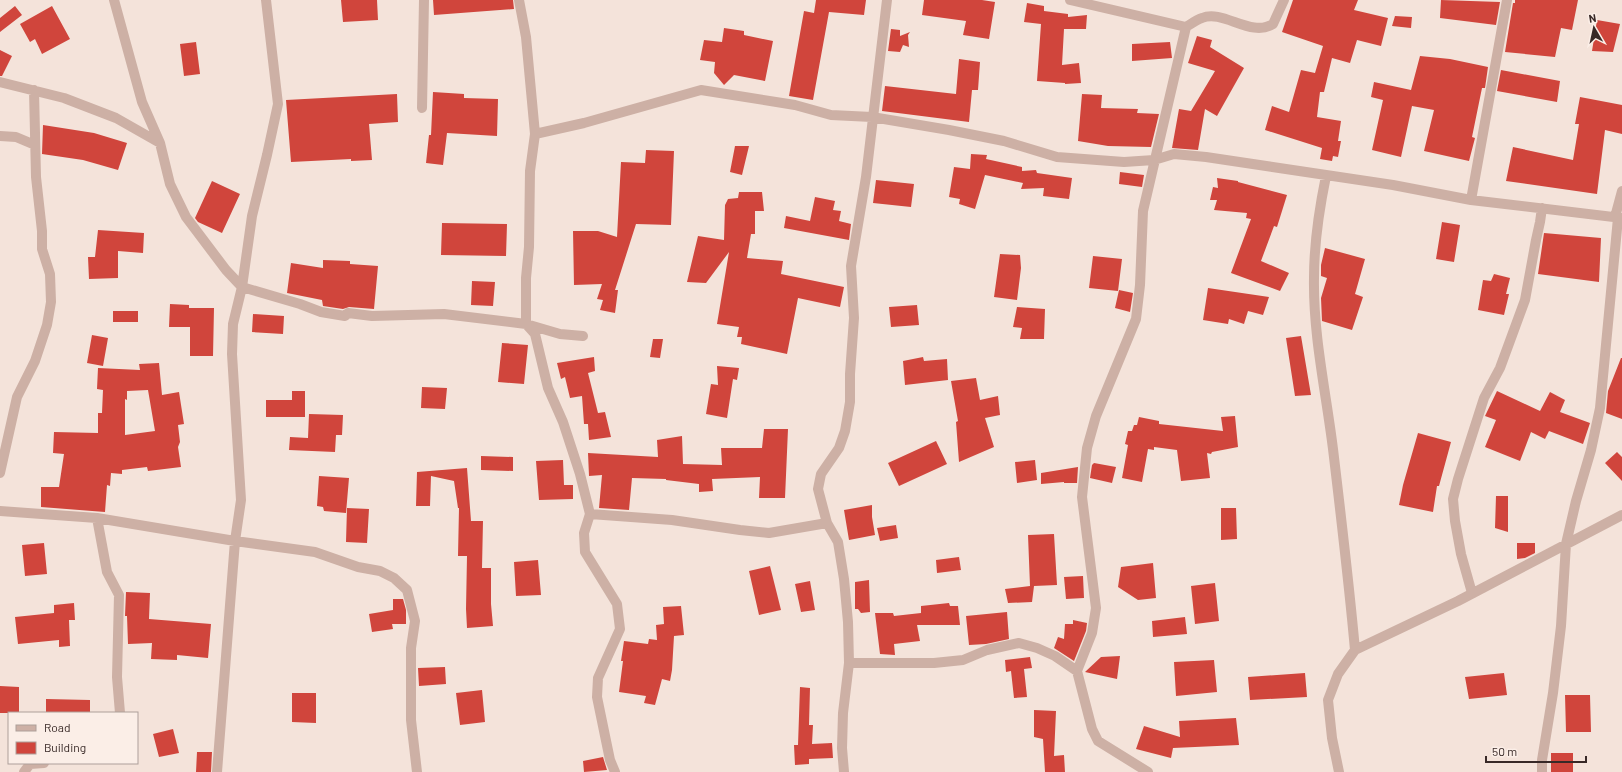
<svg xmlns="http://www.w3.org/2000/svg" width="1622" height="772" font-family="Barlow,sans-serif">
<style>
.building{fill:#d0453c;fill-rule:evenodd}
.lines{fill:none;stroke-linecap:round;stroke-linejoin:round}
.minor{stroke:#cdb0a5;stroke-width:10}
</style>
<rect width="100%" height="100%" fill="#f4e3da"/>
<path class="building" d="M341,0H377L378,20L343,22Z
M433,0H513L514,9L434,15Z
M816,0H866L864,15L829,12L813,100L789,96L804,11L814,13Z
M924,0H982L995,2L989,39L963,35L966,21L922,15Z
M1293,0H1358L1354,10L1388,18L1381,46L1357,40L1350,63L1332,58L1324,92H1320L1317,117L1341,121L1338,141H1341L1338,157L1333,156L1332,161L1320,159L1322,148L1265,130L1272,106L1289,112L1301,70L1315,73L1323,46L1282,32Z
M1441,0L1500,2L1496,25L1440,18Z
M1515,0H1578L1572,30L1561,28L1555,57L1505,52L1513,3H1515Z
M1027,3L1044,6V11L1068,14V17L1087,15L1086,29H1064L1062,65L1079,63L1081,83L1065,84V83L1037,81L1041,24L1024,22Z
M15,6L22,15L0,32V18Z
M52,6L70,39L42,54L35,39L30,42L20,24Z
M1395,16L1412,17L1411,28L1392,26Z
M1597,20L1620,24L1613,52L1592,51Z
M724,28L744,31V35L773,41L765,81L734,75L724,85L714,73L715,62L700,60L704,40L722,42Z
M891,29L900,30V36L910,32L908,35L909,47L903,45L900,52L888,51Z
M1197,36L1212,40L1210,47L1244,68L1217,116L1205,109L1198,150L1172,148L1179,109L1191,111L1215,71L1188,63Z
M196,42L200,74L184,76L180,44Z
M1170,42L1172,58L1132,61V44Z
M0,50L12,56L2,76H0Z
M1420,56L1450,59L1488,67L1485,88H1482L1472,137L1475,138L1469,161L1424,151L1434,110L1412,106L1401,157L1372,150L1383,100L1371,97L1374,82L1411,90Z
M959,59L980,62L978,90H972L969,122L882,111L885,86L956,94Z
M1501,70L1560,81L1557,102L1497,91Z
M433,92L464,94V98L498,99L497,136L447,133L443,165L426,163L429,135H431Z
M397,94L398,122L369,124L372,160L351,161V159L291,162L286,100Z
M1082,94L1102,95L1101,108L1138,109L1137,113L1159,114L1151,147L1108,146L1078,141Z
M1580,97L1622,105V134L1605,130L1597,194L1506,181L1513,147L1573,160L1579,124H1575Z
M43,125L94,133L127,143L118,170L83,160L42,154Z
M735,146H749L742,175L730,172Z
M646,150L674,151L671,225L636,224L615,290H618L615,313L600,310L603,300L597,299L602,284L574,285L573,231H598L617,237L621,162L645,163Z
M971,154L987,155L986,159L1022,167V171L1036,170L1037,173L1072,178L1069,199L1043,196L1044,188L1021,189L1023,183L985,175L975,209L959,204L960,199L949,197L954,167L970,169Z
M1120,172L1144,175L1142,187L1119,184Z
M1217,178L1238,181V182L1287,195L1277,227L1274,226L1261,261L1289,273L1280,291L1231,273L1251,219L1246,218L1247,213L1214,210L1217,200H1210L1213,187L1218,188Z
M876,180L914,184L911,207L873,203Z
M212,181L240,194L222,233L198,222L195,218Z
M739,192H762L764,211H755V234H751L747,258L783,261L781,274L844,287L840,307L798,298L787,354L741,344L742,337H737L739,327L717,324L729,252L706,283L687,282L698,236L724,240L725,205L728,199L738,198Z
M815,197L835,201L833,210L841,211L839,221L851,224L849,240L784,228L786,216L810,221Z
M1442,222L1460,225L1454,262L1436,259Z
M442,223L507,224L506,256L441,255Z
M98,230L144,233L143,253L118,251V278L89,279L88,257H95Z
M1544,233L1601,238L1599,282L1538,274Z
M1325,248L1365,259L1355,294L1363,297L1352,330L1322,321L1321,298L1327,278L1321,276V265Z
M1000,254L1020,255L1021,268L1017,300L994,297Z
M1093,256L1122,259L1118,291L1089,288Z
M323,260L350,261V264L378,266L374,309L349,307L343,309L323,306L322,300L287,293L291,263L323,268Z
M1494,274L1510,278L1506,294H1509L1504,315L1478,310L1483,280L1491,281Z
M472,281L495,282L493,306L471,305Z
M1208,288L1269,297L1263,315L1248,311L1244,324L1229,319L1228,324L1203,320Z
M1119,290L1133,293L1130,312L1115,308Z
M170,304L189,305V308H214L213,356H190V327H169Z
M917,305L919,325L891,327L889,307Z
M1017,307L1045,309L1044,339H1020L1022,328L1013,327Z
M113,311H138V322H113Z
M253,314L284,316L283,334L252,332Z
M92,335L108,338L103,366L87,363Z
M1301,336L1311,395L1295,396L1286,338Z
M653,339H663L660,358L650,357Z
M502,343L528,345L524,384L498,382Z
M594,357L595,371L588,373L598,413L605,412L611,437L589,440L588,424H584L582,396L570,398L565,377L561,379L557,363Z
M923,357L924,361L947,359L948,380L905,385L903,361Z
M1621,358H1622V419L1606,413L1608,391Z
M159,363L162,395L179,392L184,424L178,425L180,442L178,447L181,467L148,471L147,467L122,470V474L111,473L110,486L107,485L105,512L41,507V487H59L64,454L53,453L54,432L98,433V413H102L103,390L97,389L98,368L140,370L139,364ZM148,390L155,431L125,435V399L127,400V391Z
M717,366L739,368L737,380L733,379L727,418L706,414L711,384L718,385Z
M976,378L980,400L998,396L1000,415L985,418L994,447L959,462L956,422L958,421L951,381Z
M422,387L447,388L445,409L421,408Z
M292,391H305V417H266V400H292Z
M1497,391L1540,411L1550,392L1565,400L1560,412L1590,423L1583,444L1549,431L1545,439L1531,432L1520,461L1485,447L1496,420L1485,416Z
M309,414L343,415L342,435H336L335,452L289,450L290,437L308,438Z
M1235,416L1238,447L1212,452L1211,454L1207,453L1210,478L1181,481L1177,450L1154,447V450L1148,449L1142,482L1122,478L1128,445L1125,444L1128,431H1132L1134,425H1137L1139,417L1159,421V424L1223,431L1221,417Z
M764,429H788L785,498H759L760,477L712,479L713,491L699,492V484L666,480V479L632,478L629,510L599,508L602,475L589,476L588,453L658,457L657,440L682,436L683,464L722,465L721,448H762Z
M1418,433L1451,442L1439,486H1437L1433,512L1399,505L1403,485Z
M936,441L947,464L899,486L888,463Z
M1617,452L1622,457V481L1605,463Z
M481,456L513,457V471L481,470Z
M563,460L564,485H573V499L539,500L536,461Z
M1035,460L1037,480L1017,483L1015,462Z
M1094,463L1116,467L1112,483L1090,478L1092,465Z
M1078,467L1077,483H1064V482L1041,484V473Z
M467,468L471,521H483L482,568H491V604L493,626L467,628L466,609L467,556H458L459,508H458L454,481L431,476L430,506H416L417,472Z
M319,476L349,478L346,513L324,511L323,507L317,506Z
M1496,496H1508V532L1495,528Z
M872,505V517L875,535L849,540L844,510Z
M347,508L369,509L367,543L346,542Z
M1221,508H1236L1237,539L1221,540Z
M896,525L898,538L880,541L877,528Z
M1054,534L1057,585L1034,586L1032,602L1008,603L1005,589L1030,586L1028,535Z
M44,543L47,574L25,576L22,545Z
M1517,543H1535V553L1525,558L1517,559Z
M959,557L961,570L937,573L936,560Z
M538,560L541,595L516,596L514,562Z
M1153,563L1156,598L1138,600L1118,587L1121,567Z
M770,566L781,610L759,615L749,571Z
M1083,576L1084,598L1066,599L1064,577Z
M869,580L870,612L861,613L858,609H855V582Z
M810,581L815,610L801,612L795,584Z
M1215,583L1219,621L1195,624L1191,586Z
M126,592L150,593L149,619L211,624L208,658L177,655V660L151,659L152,643L128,644L127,616H125Z
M393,599H403L406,610V624H392L393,629L372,632L369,614L393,610Z
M74,603L75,620H69L70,646L59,647V640L18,644L15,617L54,613V605Z
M949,603L950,606H958L960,625H917L920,641L894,644L895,655L880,654L875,613H893L894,616L921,613V606Z
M681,606L684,635L674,636L672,670L670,681L662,679L655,705L644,703L646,696L619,692L623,661H621L624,641L648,644L649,639L657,640L656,625L664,624L663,607Z
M1007,612L1009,639L986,644L969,645L966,616Z
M1185,617L1187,634L1153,637L1152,621Z
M1073,620L1087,623L1086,631L1074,661L1054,648L1058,637L1064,639L1065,624H1073Z
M1120,656L1117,679L1085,672L1101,657Z
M1030,657L1032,668L1024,669L1027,697L1014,698L1011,671L1006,672L1005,660Z
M1214,660L1217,692L1176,696L1174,662Z
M445,667L446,684L419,686L418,668Z
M1305,673L1307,697L1250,700L1248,677Z
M1504,673L1507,695L1469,699L1465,677Z
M0,686L19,687V713H0Z
M800,687L810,688L809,725H813L812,744L832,743L833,758L809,759V764L795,765L794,745H798Z
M482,690L485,722L460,725L456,693Z
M292,693H316V723L292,722Z
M1565,695H1590L1591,732H1566Z
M46,699L90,700V713H46Z
M1034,710L1056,711L1054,756L1064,755L1065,772H1045L1043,739L1034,737Z
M1236,718L1239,745L1173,748L1171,758L1136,749L1144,726L1180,737L1179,721Z
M173,729L179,753L159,757L153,734Z
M197,752H212L211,772H196Z
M1551,753H1573V772H1551Z
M603,757L607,770L584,772L583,761Z"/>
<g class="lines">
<path class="minor" d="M114,0L142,102L160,143L170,184L186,217L226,270L242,287L300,304L321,312L345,316L348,313L372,316L444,314L526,324L560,334L583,336
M519,0L526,37L535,134L530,171L529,247L526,278V324L535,334L548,388L563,422L580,474L590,514L584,533L585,552L617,604L620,629L598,678L597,697L610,760L615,772
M1070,0L1186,27C1191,24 1196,20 1202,18C1223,9 1251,38 1273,24L1284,0
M0,82L64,98L116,118L160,143
M422,108L424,0
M535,134L584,123L701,90L795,105L831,115L872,117L949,130L1004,141L1057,157L1124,162L1154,160L1174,154L1206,157L1393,185L1471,200L1622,218
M0,136L16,137L35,145
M1326,176C1319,210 1314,243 1314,278C1313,335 1326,392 1333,449C1341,516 1349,583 1355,650
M1471,200L1507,0
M1615,217L1622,191
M0,473L17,397L35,361L47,325L51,302L50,274L42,249V231L36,177L34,90
M0,511L97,518L235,541L315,552L358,567L380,571L394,578L407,590L415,621L411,648V720L417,772
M590,514L672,520L740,530L769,533L827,523
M97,518L107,572L119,595L117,677L120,713
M1472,593L1461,554L1455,521L1453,499L1458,479L1484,398L1500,368L1525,300L1536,240L1540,222L1542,208
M849,663H934L963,660L987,650L1019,643L1037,648L1055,656L1077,671
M24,772L30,764L44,763
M217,772L235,541L241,500L232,354L233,324L242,287L252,216L267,155L278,104L266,0
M844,772L842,748L843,713L849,663L848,622L844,579L838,542L827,523L818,489L821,474L839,448L845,431L850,402V374L854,318L851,266L866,177L887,0
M1148,772L1098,741L1092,729L1077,671L1092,633L1096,608L1082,497L1087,448L1096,416L1136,319L1140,285L1143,211L1186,27
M1339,772L1332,738L1328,700L1338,674L1355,650L1458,601L1622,515
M1542,772V760L1553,693L1561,626L1566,544L1576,501L1591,450L1600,408L1618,218"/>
</g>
<rect x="8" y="712" width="130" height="52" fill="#fbeee7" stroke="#ad9f9a"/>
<rect x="16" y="725" width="20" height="6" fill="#cdb0a5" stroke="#ad9f9a"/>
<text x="44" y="732" font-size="12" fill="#382927">Road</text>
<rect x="16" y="742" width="20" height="12" fill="#d0453c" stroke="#ad9f9a"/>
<text x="44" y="752" font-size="12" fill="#382927">Building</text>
<g transform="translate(1594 28) rotate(351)" stroke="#fbeee7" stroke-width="3" paint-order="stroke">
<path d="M0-3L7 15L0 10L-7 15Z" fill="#382927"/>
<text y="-6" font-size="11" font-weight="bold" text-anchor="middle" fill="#382927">N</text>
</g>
<path d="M1486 756v6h100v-6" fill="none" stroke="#382927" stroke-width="2"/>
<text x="1492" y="756" font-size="12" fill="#382927" stroke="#fbeee7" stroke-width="3" paint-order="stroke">50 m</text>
</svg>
